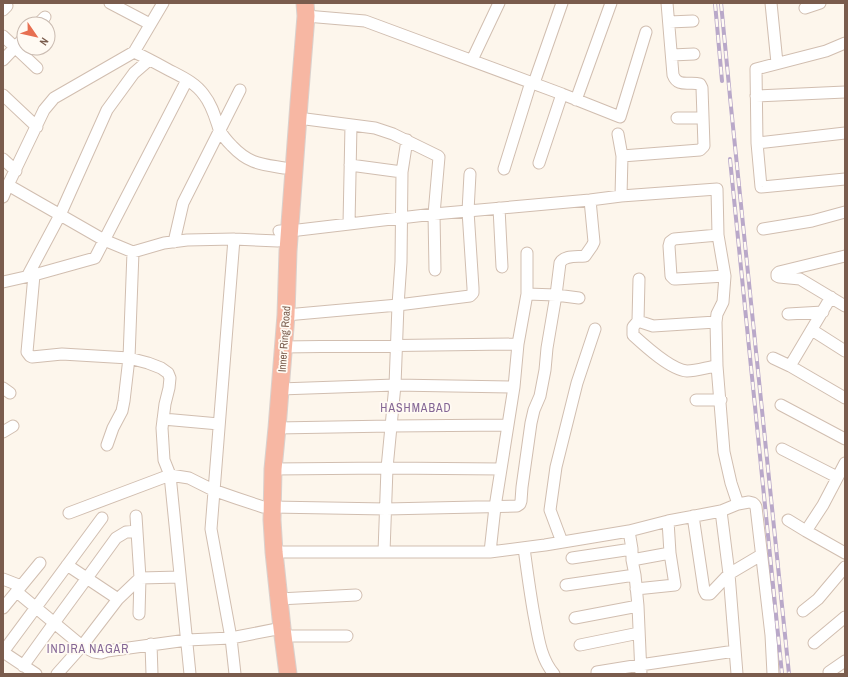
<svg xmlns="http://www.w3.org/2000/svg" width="848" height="677" font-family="'Archivo Narrow',sans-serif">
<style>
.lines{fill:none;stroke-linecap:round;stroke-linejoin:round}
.minor-casing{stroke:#d1beb0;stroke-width:13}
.highway-casing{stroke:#dad1cd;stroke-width:19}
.minor{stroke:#fff;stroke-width:11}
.highway{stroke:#f7b7a3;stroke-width:17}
.rail-casing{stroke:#b9a8c9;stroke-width:4}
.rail{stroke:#fffaf3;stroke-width:2.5;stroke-dasharray:8;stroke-linecap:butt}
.labels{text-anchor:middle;stroke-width:3.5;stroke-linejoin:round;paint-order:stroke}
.street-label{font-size:11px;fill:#7a5c4d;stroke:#fffaf3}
.neighbourhood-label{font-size:12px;letter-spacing:1px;fill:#846695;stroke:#fffaf3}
</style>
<rect width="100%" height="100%" fill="#fdf6ec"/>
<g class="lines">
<g class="minor-casing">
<path id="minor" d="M110,3L150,24
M771,3L777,63
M805,8L820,3
M3,10L7,6L4,3
M306,16L365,21L562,94L620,117L646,32
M669,22L693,21
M38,24L45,17
M3,36L37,68
M845,43L826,51L756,69L757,143L761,187L845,179
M134,52L163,3
M672,55L694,54
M3,60L24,38
M472,60L499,3
M534,83L562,3
M3,95L37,127
M756,96L845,92
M576,100L611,3
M298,118L375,128L393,134L438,156L439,157L434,214L435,270
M677,118H703
M618,134L622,156L621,196
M757,143L845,133
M622,156L700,150L704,146L702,88L700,84C689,81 678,88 673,75L667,3
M3,159L16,171
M539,163L562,94
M350,165L402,172
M504,169L531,82
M8,185L44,110L54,98L134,52C145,57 156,63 167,69C180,76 195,82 204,95C212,105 215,117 219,129C222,135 227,141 232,146C249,164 261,164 284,168
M3,197L8,185L104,240L133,252L164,243L187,240L234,239L278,241
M499,208L502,267
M349,224L351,125
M763,229L812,221L845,212
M279,231H290L434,214L590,200L621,196L717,189L718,235L725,276L723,302L717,314L716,322L717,366L724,452L731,483L738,504
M718,235L674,239L670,242L669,246L671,276L674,279H676L725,276
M234,239L211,529L231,638L235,674
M174,242L183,203L240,90
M527,253V294L556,295L560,263C564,255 576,257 585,256L592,246L594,242L590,200
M845,256L779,272L777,274V276L779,277L800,279L845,306
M28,275L60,215L107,110L134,73L149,60
M34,275L27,352L30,356L32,357L62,354L129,358L148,363L161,368L168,373L170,378L169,388L165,404L162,428L164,460L170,475L190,674
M639,279L638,321L633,327V335C645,346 671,370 687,371C697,371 708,367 717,366
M3,282L34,275L95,258L187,80
M788,314L823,312
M286,315L398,305L470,296L473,293V288L468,211L470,174
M638,321L653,326L716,322
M812,330L845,351
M283,347L518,344
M773,358L790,366L845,398
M790,366L831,297
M3,388L10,393
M280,389L395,385L514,387
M696,400H721
M781,405L845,439
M163,419L219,424
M277,428L391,426L508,425
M3,432L13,426
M107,445L113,428L122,411L124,401L129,358L133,252
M782,449L837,477
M845,463L823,505L806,531L845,553
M273,469L387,468L501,469
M272,507L386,509L517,506L520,504L521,501L522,487L531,423L534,410L540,396L545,370L547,348L556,295L579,298
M721,511L729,574L737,674
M69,513L170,475L189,478L213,490L236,498L263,507
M136,516L140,578L139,614
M693,516L704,590L706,594H710L729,574L761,555
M788,520L806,531
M629,531L632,549V560L635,575L638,606L641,674
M562,542L550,510L556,467L577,383L595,329
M524,548C527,570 530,593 534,615C538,635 540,658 554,674
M274,552H490L545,545L629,531L668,521L721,511L738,504L749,502L753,503L755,505L756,507L771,635L773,674
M384,552L387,468L395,385L398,305L401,262L402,172L407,140
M490,552L495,507L514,387L518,344L527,294
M572,558L632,549
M632,560L670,553
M67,565L118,599
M3,579L21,586
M566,585L635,575
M636,589L675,585L670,553L668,521
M17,592L82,646L94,652L101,653L107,651L187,640L231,638L282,628
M279,599L356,595
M3,608L40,563
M803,611L818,599L845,567
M575,618L638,606
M283,636H347
M814,643L845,617
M151,644L152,674
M580,645L639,633
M3,652L102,518
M3,652L36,674
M23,666L54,623L87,578L116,538L126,532L137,531
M597,672L640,665L735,651
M829,672L845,661
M57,674L82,646L118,599L140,578L180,577"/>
</g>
<g class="highway-casing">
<path id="highway" d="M288,674L282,628L274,552L272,520L273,469L277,428L286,315L288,251L299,103L306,16L305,3"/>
</g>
<use href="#minor" class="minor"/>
<use href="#highway" class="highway"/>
<g class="rail-casing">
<path id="rail" d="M715,3L722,81
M721,3L731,107L789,674
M730,159L782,674"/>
</g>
<use href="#rail" class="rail"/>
</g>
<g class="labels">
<g class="street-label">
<text transform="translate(284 339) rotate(-86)" y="4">Inner Ring Road</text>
</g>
<g class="neighbourhood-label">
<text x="416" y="412">HASHMABAD</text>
<text x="88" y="653">INDIRA NAGAR</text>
</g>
</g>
<rect width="848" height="677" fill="none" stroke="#7a5c4d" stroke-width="8"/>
<g transform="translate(36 36) rotate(124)"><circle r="19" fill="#fffaf3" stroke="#cabbb1"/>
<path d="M0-3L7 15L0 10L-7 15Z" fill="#e76f51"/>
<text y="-6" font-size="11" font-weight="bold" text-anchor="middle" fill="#7a5c4d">N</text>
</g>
</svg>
